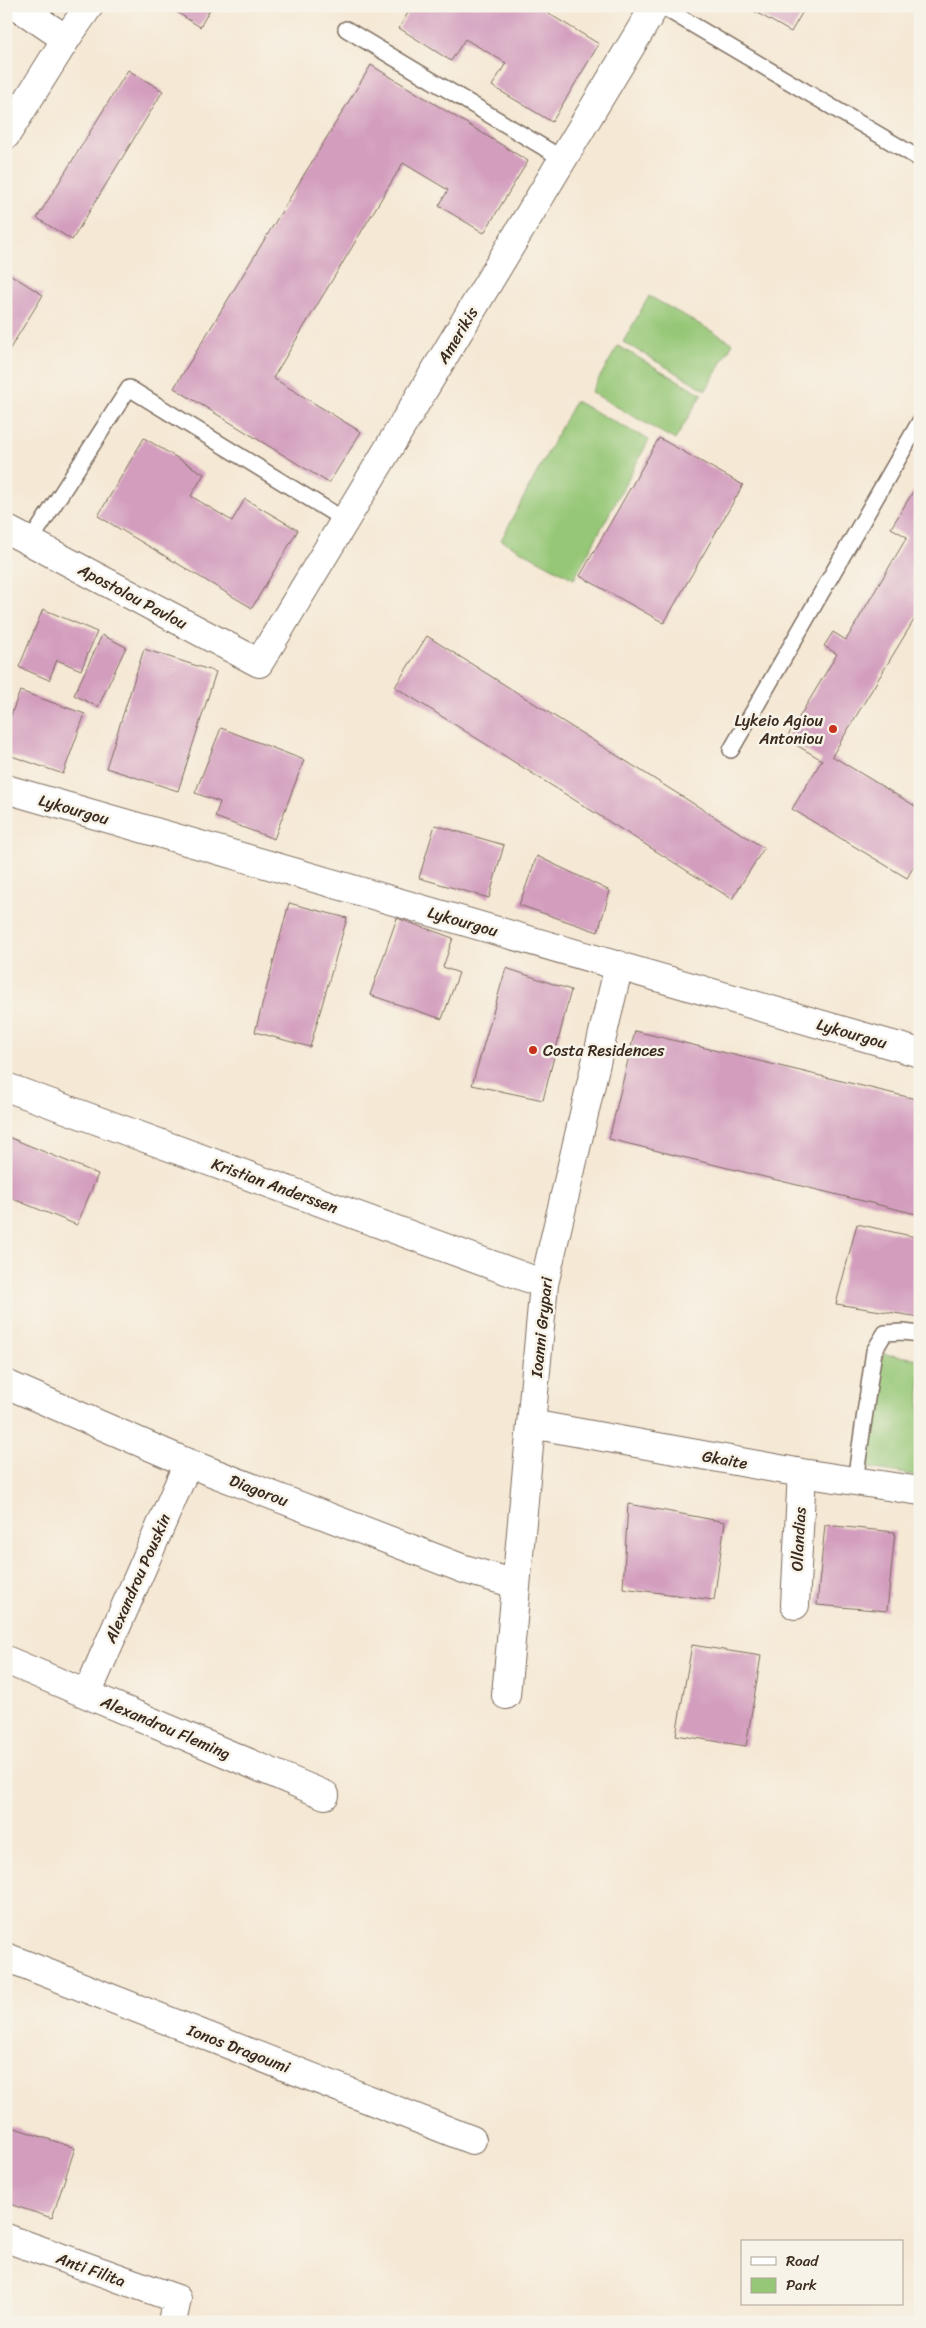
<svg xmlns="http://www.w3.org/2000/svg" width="926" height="2328" font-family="Sriracha,sans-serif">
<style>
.green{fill:#96c777;stroke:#68784a}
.building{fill:#d39ebe}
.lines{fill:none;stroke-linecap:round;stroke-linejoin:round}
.lane-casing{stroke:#7c6c5e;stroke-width:18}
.street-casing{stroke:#7c6c5e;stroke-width:30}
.secondary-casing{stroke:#7c6c5e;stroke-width:30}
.lane{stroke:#fff;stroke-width:15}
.street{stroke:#fff;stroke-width:28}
.secondary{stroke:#fff;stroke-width:28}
.poi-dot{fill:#c8321e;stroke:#f7f3e8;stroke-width:2}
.labels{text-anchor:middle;stroke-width:5;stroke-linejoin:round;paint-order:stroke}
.street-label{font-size:16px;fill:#3b2a1e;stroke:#f7f3e8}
.poi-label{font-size:16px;fill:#3b2a1e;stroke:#f7f3e8;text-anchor:end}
</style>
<rect width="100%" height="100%" fill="#f7f3e8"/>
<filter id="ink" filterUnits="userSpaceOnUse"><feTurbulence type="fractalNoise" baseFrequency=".02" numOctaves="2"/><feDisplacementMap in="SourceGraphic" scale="10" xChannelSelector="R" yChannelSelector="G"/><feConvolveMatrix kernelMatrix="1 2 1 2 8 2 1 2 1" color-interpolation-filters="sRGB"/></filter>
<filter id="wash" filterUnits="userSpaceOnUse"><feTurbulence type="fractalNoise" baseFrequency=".0096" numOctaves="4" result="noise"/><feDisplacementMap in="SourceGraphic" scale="20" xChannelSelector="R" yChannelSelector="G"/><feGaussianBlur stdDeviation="1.12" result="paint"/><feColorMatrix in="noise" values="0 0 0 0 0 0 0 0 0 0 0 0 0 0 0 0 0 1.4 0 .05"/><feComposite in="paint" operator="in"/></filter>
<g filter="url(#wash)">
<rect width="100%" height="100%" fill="#f5e8d4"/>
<path class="green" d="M649,296L733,343L706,390L623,342Z
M618,346L702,394L675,440L591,392Z
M575,401L649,440L574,579L501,540Z
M883,1354L920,1359V1476L864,1467Z"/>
<g id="blocks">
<path class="building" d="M167,6H212L200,27Z
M412,6H536L599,44L552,122L492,86L506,63L465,39L451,61L399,28Z
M745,6H806L791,32Z
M371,65L528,161L484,233L439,206L448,190L403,163L273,378L361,432L329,483L174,388Z
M128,70L163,91L72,240L37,218Z
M8,273L43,295L6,355V277Z
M144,438L204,474L191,496L232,521L245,499L298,530L252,608L98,516Z
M659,438L743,485L664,623L580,576Z
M920,480V610L832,756L920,809V856L907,878L792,809L822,760L786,739L837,654L824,646L833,632L846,640L907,537L891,528Z
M43,609L97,632L81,670L57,660L49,680L19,667Z
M102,635L126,647L98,707L74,695Z
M427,636L764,848L732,899L395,687Z
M144,649L216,672L178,791L106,768Z
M20,691L85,714L63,774L6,754V728Z
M221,728L304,760L274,839L215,817L220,802L195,793Z
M435,825L504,845L489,898L419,878Z
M537,856L610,891L598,932L519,905Z
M289,903L347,918L310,1047L255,1032Z
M397,918L453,938L443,967L459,973L442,1019L370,995Z
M506,968L571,990L543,1100L472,1085Z
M635,1031L920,1100V1215L609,1139Z
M6,1136L98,1174L77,1225L6,1196Z
M857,1224L920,1238V1317L836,1304Z
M628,1504L725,1522L714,1600L623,1588Z
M825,1525L895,1532L887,1611L817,1605Z
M692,1645L761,1656L746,1746L676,1735Z
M6,2125L75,2148L52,2218L6,2203Z"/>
</g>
</g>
<g filter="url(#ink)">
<use href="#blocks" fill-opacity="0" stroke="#7c6c5e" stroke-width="1"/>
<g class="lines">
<g class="lane-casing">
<path id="lane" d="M661,6L920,159
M346,29L563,159
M30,542L129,388L346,521
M731,750L920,421
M855,1481L874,1351L885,1333L903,1332L920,1334"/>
</g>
<g class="street-casing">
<path id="street" d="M17,6L66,39
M6,529L259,663L655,6
M6,789L920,1053
M6,1087L544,1284
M6,1384L188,1463L464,1569L516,1584
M531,1424L802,1473L920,1491
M795,1605L802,1473
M6,1660L325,1795
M87,1694L188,1463
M506,1695L544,1284L619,965
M6,1957L472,2140
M6,2238L177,2299L172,2322"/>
</g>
<g class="secondary-casing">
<path id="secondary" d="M6,135L66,39L89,6"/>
</g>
<use href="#lane" class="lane"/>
<use href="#street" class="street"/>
<use href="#secondary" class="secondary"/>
</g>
</g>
<g class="poi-dot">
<circle cx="833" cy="729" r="5"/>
<circle cx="533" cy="1050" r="5"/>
</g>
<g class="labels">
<g class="street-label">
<text transform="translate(457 335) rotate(-59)" y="6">Amerikis</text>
<text transform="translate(133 596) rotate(28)" y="6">Apostolou Pavlou</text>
<text transform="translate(74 809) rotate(16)" y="6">Lykourgou</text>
<text transform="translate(463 921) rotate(16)" y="6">Lykourgou</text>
<text transform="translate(852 1033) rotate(16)" y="6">Lykourgou</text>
<text transform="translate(275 1185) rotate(20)" y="6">Kristian Anderssen</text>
<text transform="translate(541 1327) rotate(-84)" y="6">Ioanni Grypari</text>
<text transform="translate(725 1459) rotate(10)" y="6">Gkaite</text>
<text transform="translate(259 1490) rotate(21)" y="6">Diagorou</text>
<text transform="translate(798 1539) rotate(-87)" y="6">Ollandias</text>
<text transform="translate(137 1578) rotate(-66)" y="6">Alexandrou Pouskin</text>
<text transform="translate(166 1727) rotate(23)" y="6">Alexandrou Fleming</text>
<text transform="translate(239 2048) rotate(21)" y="6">Ionos Dragoumi</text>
<text transform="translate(91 2269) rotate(20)" y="6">Anti Filita</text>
</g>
<g class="poi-label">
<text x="823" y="726">Lykeio Agiou<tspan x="823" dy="18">Antoniou</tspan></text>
<text x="543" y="1056" text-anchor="start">Costa Residences</text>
</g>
</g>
<rect width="926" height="2328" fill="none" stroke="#f7f3e8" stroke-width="25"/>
<rect x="741" y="2240" width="162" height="65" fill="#f7f3e8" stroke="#aca397"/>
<rect x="751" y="2257" width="25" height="8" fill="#ffffff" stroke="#aca397"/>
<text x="786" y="2266" font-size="15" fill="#3b2a1e">Road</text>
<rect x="751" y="2278" width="25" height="15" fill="#96c777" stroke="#aca397"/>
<text x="786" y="2290" font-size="15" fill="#3b2a1e">Park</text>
</svg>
